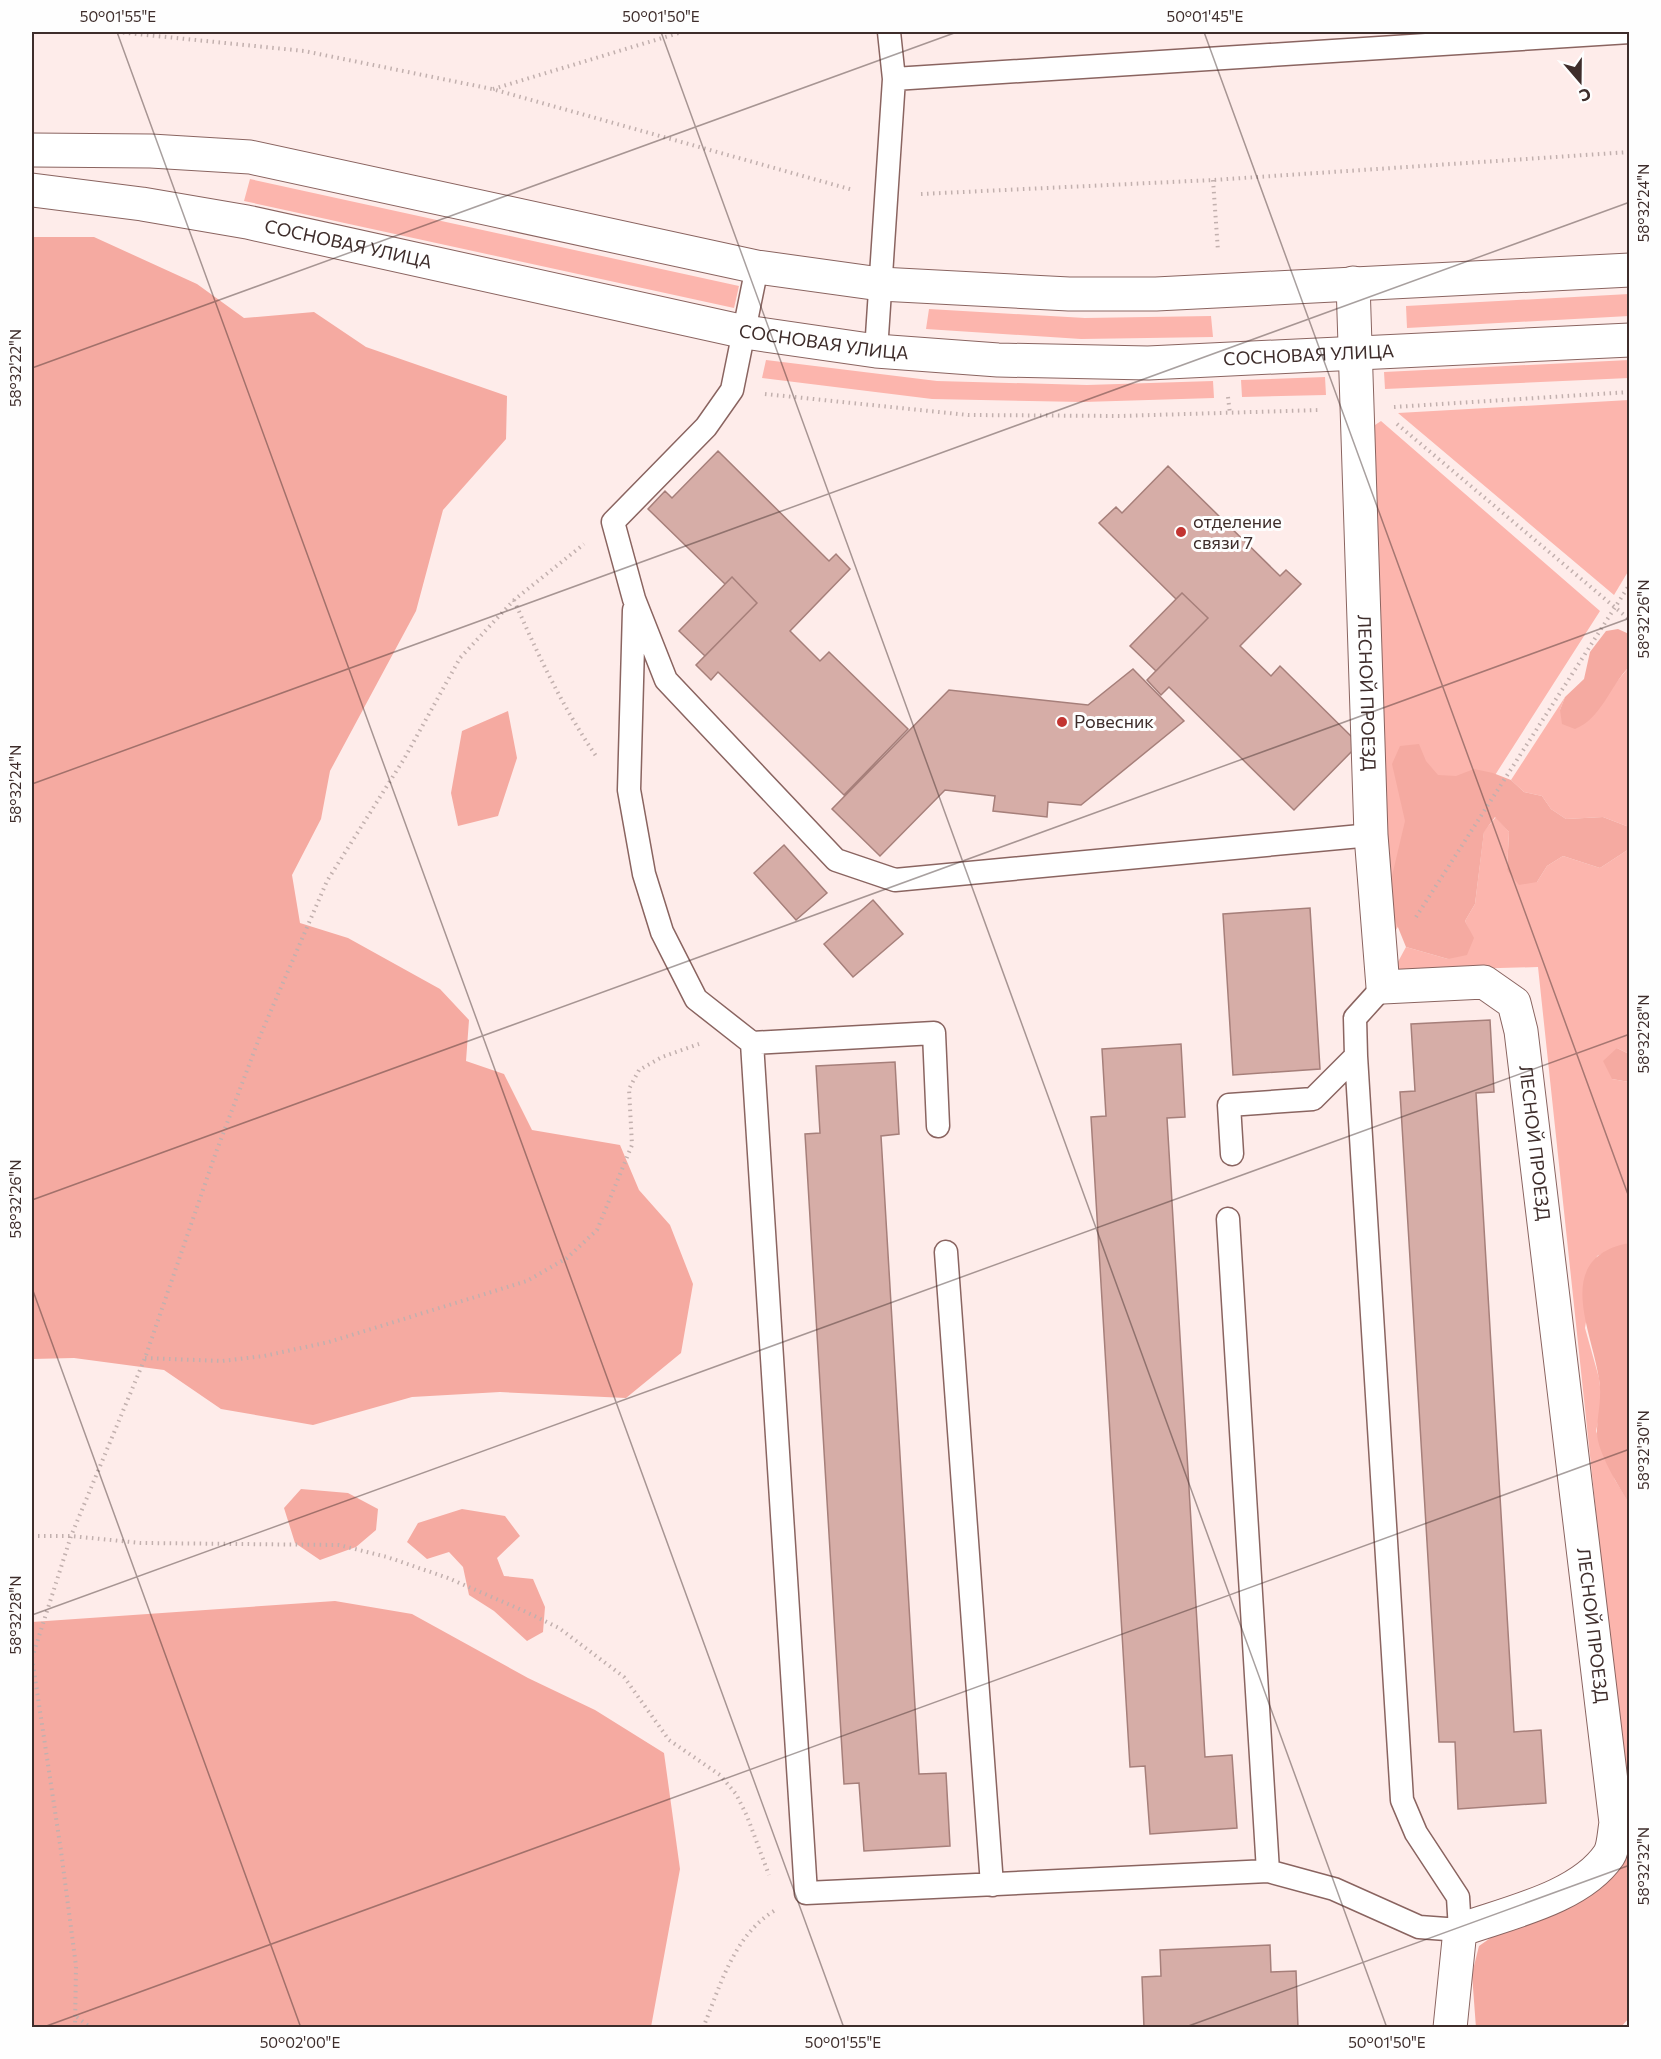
<svg xmlns="http://www.w3.org/2000/svg" width="1661" height="2059" font-family="Commissioner,sans-serif">
<style>
.green{fill:#fcb5ad}
.forest{fill:#f5aaa1}
.building{fill:#d6ada7;stroke:#a67f7a;stroke-width:1.5}
.lines{fill:none;stroke-linecap:round;stroke-linejoin:round}
.service-casing{stroke:#8a6460;stroke-width:25}
.minor-casing{stroke:#8a6460;stroke-width:35}
.tertiary-casing{stroke:#8a6460;stroke-width:35}
.path{stroke:#c2b0ae;stroke-width:4;stroke-dasharray:1.5 4.5;stroke-linecap:butt}
.service{stroke:#fff;stroke-width:22}
.minor{stroke:#fff;stroke-width:33}
.tertiary{stroke:#fff;stroke-width:33}
.ticks{fill:none;stroke:#3e2d2b;stroke-width:1.5;stroke-opacity:0.45}
.poi-dot{fill:#c23431;stroke:#fefefe;stroke-width:2}
.labels{text-anchor:middle;stroke-width:6;stroke-linejoin:round;paint-order:stroke}
.street-label{font-size:18px;fill:#3e2d2b;stroke:#fefefe}
.poi-label{font-size:18px;fill:#3e2d2b;stroke:#fefefe;text-anchor:start}
.neatline{fill:none;stroke:#3e2d2b;stroke-width:2}
.ticks-label{font-size:15px;text-anchor:middle;fill:#3e2d2b}
</style>
<rect width="100%" height="100%" fill="#feecea"/>
<path class="green" d="M250,179L739,286L734,308L244,201Z
M1629,294V316L1407,328L1406,306Z
M929,309L1085,318L1211,316L1213,337L1081,339L926,329Z
M766,360L937,381L1087,385L1213,381L1214,398L1083,402L932,399L762,378Z
M1629,360V378L1385,389L1384,372Z
M1325,377L1326,395L1242,397L1241,380Z
M1629,400V570L1614,595L1398,413Z
M1381,421L1600,611L1387,944L1372,427Z
M1629,667V827L1603,817L1566,819L1551,809L1542,796L1524,792L1511,780L1565,697L1560,710L1610,690Z
M1496,817L1509,832L1507,870L1537,882L1547,866L1563,856L1600,868L1629,849V1054L1617,1048L1612,1079L1629,1082V1243L1597,1256L1585,1328L1599,1378L1602,1404L1596,1431L1615,1480L1629,1503V1822L1538,967L1393,971L1406,947L1448,959L1473,938L1465,921L1475,904L1484,831Z"/>
<path class="forest" d="M32,237H94L197,284L244,318L314,312L366,347L507,396L506,439L443,510L416,611L330,771L321,819L292,875L300,923L348,938L440,989L469,1020L466,1061L504,1074L532,1130L620,1145L639,1190L670,1225L693,1284L681,1353L626,1398L500,1392L412,1397L313,1425L221,1409L164,1370L74,1358L32,1359Z
M1618,629L1629,634V667C1610,686 1601,719 1575,729L1562,724L1560,710L1565,697L1584,679L1590,652L1606,631Z
M508,711L517,758L498,816L458,826L451,793L462,731Z
M1419,744L1426,761L1438,775L1456,776L1474,769L1493,773L1511,780L1524,792L1542,796L1551,809L1566,819L1603,817L1629,827V849L1600,868L1563,856L1547,866L1537,882L1519,885L1507,870L1509,832L1495,817L1484,832L1475,904L1465,921L1474,938L1467,955L1448,959L1406,947L1393,915L1392,876L1405,821L1392,764L1400,746Z
M1617,1048L1629,1054V1082L1612,1079L1603,1061Z
M1629,1243H1630L1629,1503C1619,1487 1595,1449 1597,1429C1598,1411 1602,1398 1599,1379C1592,1330 1552,1258 1629,1243Z
M301,1489L348,1493L378,1509L376,1530L356,1547L320,1560L295,1543L284,1508Z
M462,1509L505,1516L520,1536L497,1558L504,1576L533,1579L545,1607L543,1632L527,1641L494,1611L469,1595L463,1567L449,1552L427,1559L407,1542L418,1523Z
M335,1601L412,1614L528,1678L595,1710L664,1753L680,1869L651,2027H32V1622Z
M1629,1841V2018L1621,2027L1476,2028L1472,1974L1479,1946Z"/>
<path class="building" d="M718,451L829,561L836,554L850,569L790,631L820,661L829,652L908,729L844,795L718,672L711,680L696,665L757,603L732,577L725,584L648,509L665,491L672,498Z
M1168,466L1280,576L1286,570L1301,584L1240,646L1271,676L1280,666L1359,744L1294,810L1169,687L1161,695L1147,680L1208,618L1182,593L1176,599L1099,523L1116,507L1122,513Z
M732,577L757,603L705,656L679,631Z
M1182,593L1208,618L1156,671L1130,646Z
M1133,669L1184,721L1081,805L1048,802L1047,817L993,811L995,796L945,790L880,856L832,809L949,690L1088,705Z
M784,845L827,893L796,920L754,873Z
M873,900L903,934L853,977L824,944Z
M1310,908L1320,1069L1233,1075L1223,914Z
M1490,1020L1494,1092L1476,1093L1514,1732L1541,1730L1546,1803L1458,1809L1455,1742H1439L1400,1092L1415,1091L1411,1024Z
M1181,1044L1185,1117L1167,1118L1205,1757L1232,1755L1237,1828L1150,1834L1145,1766L1130,1767L1091,1117L1106,1116L1102,1049Z
M895,1062L899,1134L881,1136L919,1774L946,1773L950,1846L864,1851L859,1783L844,1784L805,1134L820,1133L816,1066Z
M1270,1945L1271,1972L1296,1971L1298,2028H1144L1142,1977L1161,1976L1160,1950Z"/>
<g class="lines">
<g class="service-casing">
<path id="service" d="M894,79L1630,32
M757,267L732,390L706,427L613,522L634,599L666,680L836,860L895,880L1371,835
M876,351L894,79L889,32
M634,610L629,790L644,874L662,932L696,999L752,1043L934,1033L938,1126
M752,1043L806,1893L1268,1871L1334,1889L1419,1927L1460,1930L1458,1897L1416,1833L1402,1800L1356,1056
M1232,1154L1229,1105L1313,1099L1356,1056L1355,1018L1383,987
M1228,1219L1268,1871
M946,1252L992,1885"/>
</g>
<g class="minor-casing">
<g id="minor">
<path id="s1" d="M1353,283L1371,835L1383,987L1484,982L1514,1003L1521,1031L1616,1823C1614,1833 1614,1847 1609,1855C1580,1898 1507,1913 1460,1930L1450,2028"/>
</g>
</g>
<g class="tertiary-casing">
<g id="tertiary">
<path d="M32,150L151,151L250,157L757,267L880,284L1069,294H1156L1630,270"/>
<path id="s2" d="M32,190L142,204L247,222L745,332L876,351L998,360L1148,363L1630,340"/>
</g>
</g>
<path class="path" d="M117,32L304,51L492,89L853,190
M493,89L682,32
M1213,180L1218,251
M921,194L1213,180L1630,152
M765,394L968,415L1120,416L1320,410
M1228,397L1230,414
M1394,407L1630,392
M1397,424L1630,620
M514,600C538,655 562,706 596,756
M1416,917L1630,584
M145,1358L222,1361L264,1356L329,1342L527,1281L567,1258L597,1230L632,1145L629,1089L639,1070L662,1057L699,1044
M32,1536H71L141,1543L339,1545L387,1557L448,1578L524,1611L559,1628L624,1677L669,1740L720,1775L736,1794L747,1816L769,1875
M32,1658L71,1536L145,1358L215,1155L260,1036L327,881L404,759L460,658L514,600L584,544
M32,1658L61,1851L76,1966L75,2028
M77,2017L91,2028
M703,2028C721,1984 734,1934 777,1909"/>
<use href="#service" class="service"/>
<use href="#minor" class="minor"/>
<use href="#tertiary" class="tertiary"/>
</g>
<path class="ticks" d="M117,32L844,2028M661,32L1387,2028M1204,32L1630,1200M32,368L957,32M32,784L1630,202M32,1200L1630,618M32,1288L301,2028M32,1615L1630,1034M41,2028L1630,1449M1183,2028L1630,1865"/>
<g class="poi-dot">
<circle cx="1181" cy="532" r="6"/>
<circle cx="1062" cy="722" r="6"/>
</g>
<g class="labels">
<g class="street-label">
<text dy="6" stroke="none"><textPath href="#s2" startOffset="321">СОСНОВАЯ УЛИЦА</textPath></text>
<text dy="6" stroke="none"><textPath href="#s2" startOffset="807">СОСНОВАЯ УЛИЦА</textPath></text>
<text dy="6" stroke="none"><textPath href="#s2" startOffset="1293">СОСНОВАЯ УЛИЦА</textPath></text>
<text dy="6" stroke="none"><textPath href="#s1" startOffset="410">ЛЕСНОЙ ПРОЕЗД</textPath></text>
<text dy="6" stroke="none"><textPath href="#s1" startOffset="984">ЛЕСНОЙ ПРОЕЗД</textPath></text>
<text dy="6" stroke="none"><textPath href="#s1" startOffset="1470">ЛЕСНОЙ ПРОЕЗД</textPath></text>
</g>
<g class="poi-label">
<text x="1193" y="528">отделение<tspan x="1193" dy="21">связи 7</tspan></text>
<text x="1074" y="728">Ровесник</text>
</g>
</g>
<rect width="1661" height="2059" fill="none" stroke="#fefefe" stroke-width="66"/>
<g transform="translate(1580 81) rotate(160)" stroke="#fefefe" stroke-width="4.5" paint-order="stroke">
<path d="M0-4.5L10 22L0 15L-10 22Z" fill="#3e2d2b"/>
<text y="-9" font-size="16" font-weight="bold" text-anchor="middle" fill="#3e2d2b">С</text>
</g>
<rect x="33" y="33" width="1595" height="1993" class="neatline"/>
<g class="ticks-label">
<text x="118" y="22">50°01'55"E</text>
<text x="661" y="22">50°01'50"E</text>
<text x="1205" y="22">50°01'45"E</text>
<text transform="translate(1644 203) rotate(-90)" y="5">58°32'24"N</text>
<text transform="translate(16 368) rotate(-90)" y="5">58°32'22"N</text>
<text transform="translate(1644 619) rotate(-90)" y="5">58°32'26"N</text>
<text transform="translate(16 784) rotate(-90)" y="5">58°32'24"N</text>
<text transform="translate(1644 1034) rotate(-90)" y="5">58°32'28"N</text>
<text transform="translate(16 1199) rotate(-90)" y="5">58°32'26"N</text>
<text transform="translate(1644 1450) rotate(-90)" y="5">58°32'30"N</text>
<text transform="translate(16 1615) rotate(-90)" y="5">58°32'28"N</text>
<text transform="translate(1644 1866) rotate(-90)" y="5">58°32'32"N</text>
<text x="300" y="2048">50°02'00"E</text>
<text x="843" y="2048">50°01'55"E</text>
<text x="1387" y="2048">50°01'50"E</text>
</g>
</svg>
